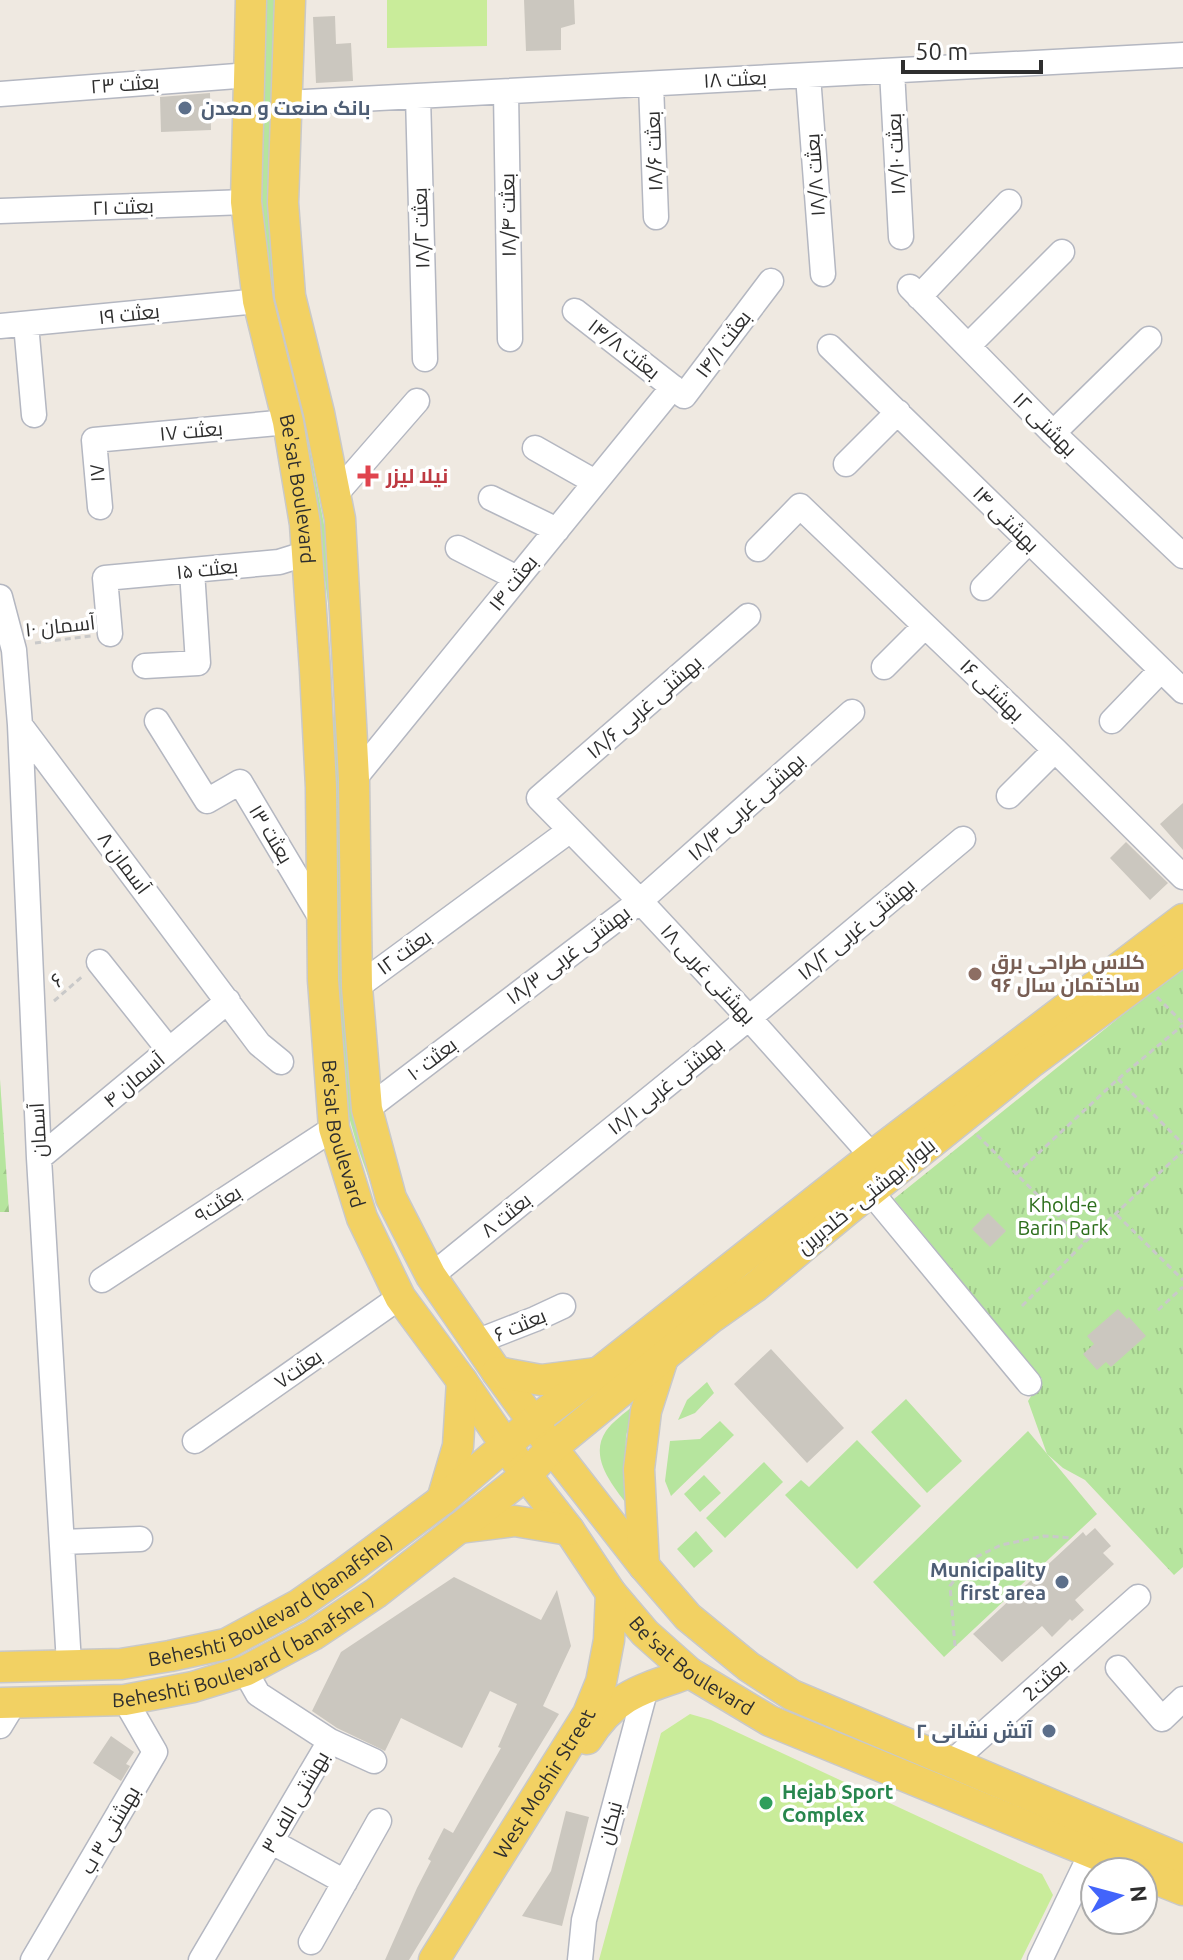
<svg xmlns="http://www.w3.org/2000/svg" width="1183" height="1960" font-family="Ubuntu,Cairo,sans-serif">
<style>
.grass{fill:#b6e59e}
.forest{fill:url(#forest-firs)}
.park{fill:url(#park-tufts)}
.pitch{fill:#c9ec9a}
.building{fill:#cbc7bf}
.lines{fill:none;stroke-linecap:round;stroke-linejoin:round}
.minor-casing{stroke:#b4b7c1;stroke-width:27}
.major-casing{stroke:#c9c9c9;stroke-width:33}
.path{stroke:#c9c9c9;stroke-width:3;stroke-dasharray:6 4;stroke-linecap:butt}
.minor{stroke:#fff;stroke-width:24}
.major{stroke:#f2d163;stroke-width:30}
.service-dot{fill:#5c6f8a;stroke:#fff;stroke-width:3}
.health-dot{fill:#e0444e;stroke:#fff;stroke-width:3}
.education-dot{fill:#8d6e63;stroke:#fff;stroke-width:3}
.leisure-dot{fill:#2e9e5b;stroke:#fff;stroke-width:3}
.labels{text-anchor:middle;stroke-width:7;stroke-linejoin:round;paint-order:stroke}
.street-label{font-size:20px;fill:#2e2e2e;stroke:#fff}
.service-label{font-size:20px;font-weight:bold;fill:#4e5e75;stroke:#fff;text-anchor:end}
.health-label{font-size:20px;font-weight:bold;fill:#be3a42;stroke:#fff;text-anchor:start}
.education-label{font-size:20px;font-weight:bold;fill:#785e54;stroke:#fff;text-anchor:start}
.park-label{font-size:20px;fill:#2c6e1b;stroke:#fff}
.leisure-label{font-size:20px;font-weight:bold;fill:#27864d;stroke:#fff;text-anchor:start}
</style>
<defs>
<pattern id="forest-firs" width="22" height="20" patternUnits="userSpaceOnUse" patternTransform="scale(2)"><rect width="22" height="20" fill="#b6e59e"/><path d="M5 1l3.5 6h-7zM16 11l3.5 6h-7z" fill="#9dc588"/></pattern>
<pattern id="park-tufts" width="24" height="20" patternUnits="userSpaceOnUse" patternTransform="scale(2)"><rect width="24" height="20" fill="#b6e59e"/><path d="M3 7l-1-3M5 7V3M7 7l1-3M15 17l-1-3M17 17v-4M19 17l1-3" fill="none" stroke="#9dc588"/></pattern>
</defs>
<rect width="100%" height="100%" fill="#efe9e1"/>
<path class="grass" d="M265,0H278L270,239L333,572L377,1201L357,1145L343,1096L334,909V649L311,474L275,319L261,223Z
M707,1382L714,1393L695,1413L678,1420L687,1400Z
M906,1399L962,1461L927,1493L871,1432Z
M634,1405L626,1436L625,1477L632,1511C616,1489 587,1459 606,1431C612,1422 625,1413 634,1405Z
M720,1421L734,1435L671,1496L665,1481L670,1441L700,1439Z
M1028,1431L1097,1514L944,1657L873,1582Z
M857,1440L921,1506L857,1569L785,1495L801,1480L809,1487Z
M764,1462L783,1482L725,1538L706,1518Z
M704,1475L721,1493L700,1512L684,1494Z
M696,1531L713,1551L694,1568L677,1549Z"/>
<path class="forest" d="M0,1079L9,1212H0Z"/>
<path class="park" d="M1183,969V1567L1174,1575L1085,1480L1063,1468L1047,1454L1028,1401L1042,1379L894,1199L1131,1008Z"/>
<path class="pitch" d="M387,0H487V46L387,48Z
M690,1714L711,1720L1042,1874L1053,1895L1021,1960H599L661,1733Z"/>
<path class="building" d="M524,0H574L575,24L561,28V50L526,51Z
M335,16L336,44L351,43L353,81L316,83L313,17Z
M210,93L211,130L161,132L160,97Z
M1183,803V850L1160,824Z
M1126,842L1168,883L1150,900L1110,858Z
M988,1213L1006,1231L990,1247L972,1229Z
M1118,1309L1127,1319L1129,1317L1146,1336L1111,1367L1106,1362L1097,1370L1083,1354L1094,1344L1087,1336Z
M771,1349L844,1428L807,1463L734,1384Z
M1095,1528L1111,1546L1103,1553L1114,1564L1075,1600L1084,1610L1072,1621L1070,1619L1052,1637L1042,1626L1002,1662L973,1634L1083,1532L1086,1536Z
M454,1577L541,1620L557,1590L571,1646L543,1706L559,1714L409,1960H385L417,1888L431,1861L428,1859L444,1828L453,1833L501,1748L498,1747L517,1704L490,1691L462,1748L401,1718L385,1751L337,1728L312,1711L341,1652Z
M111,1736L134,1752L126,1764L130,1766L121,1781L93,1763Z
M566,1811L589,1817L562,1926L522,1916L551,1871Z"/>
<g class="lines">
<g class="minor-casing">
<path id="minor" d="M892,71L901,237
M808,76L823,274
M651,84L656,217
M506,92L510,339
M0,94L250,75
M418,96L425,359
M286,103L1183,55
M0,211L246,202
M910,287L1053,433L1183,556
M919,297L1009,202
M575,311L684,396L771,281
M26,324L34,415
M0,326L258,301
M968,346L1062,252
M830,347L1183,691
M1053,433L1149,339
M535,448L595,482
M846,464L898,412
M335,495L417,401
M491,498L557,530
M100,507L94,440L288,422
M458,548L517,578
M758,549L800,506L1055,750L1183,877
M983,588L1029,541
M0,597L14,650L20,725L39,1158L69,1664
M748,616L539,798L640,901L749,1018L872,1156
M110,634L105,578L279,562L308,553
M145,666L198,663L192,571
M884,667L925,626
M157,721L207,801L240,782L321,918
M1112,721L1161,670
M20,725L259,1044L281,1062
M354,779L673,387
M1009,796L1055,750
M99,962L169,1050
M357,987L569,831
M367,1109L640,901L852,712
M39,1158L228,1001
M870,1191L1029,1383
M431,1276L749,1018L963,839
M102,1280L334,1128
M476,1342L535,1319L563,1306
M195,1441L400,1297
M62,1542L140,1539
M1118,1668L1162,1719L1183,1699
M0,1726L14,1703
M330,1741L374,1761
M952,1762L1138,1597
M272,1842L345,1882
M311,1942L379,1821
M33,1960L155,1752L125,1700
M201,1960L330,1741L258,1694L245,1671
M580,1960L584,1920L646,1688
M1040,1960L1098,1839"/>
</g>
<g class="major-casing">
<g id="major">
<path id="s1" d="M251,0L246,202L258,301L288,422L305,524L315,670L321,787L323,980L334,1128L362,1218L400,1297L462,1381L526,1475L569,1530L611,1593L645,1633L690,1673L770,1721L1139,1872"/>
<path d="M290,0L283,203L290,296L319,413L340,519L354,779L357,987L367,1109L391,1198L431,1276L497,1372L552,1448L644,1566L688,1617L749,1667L792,1695L1183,1860"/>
<path d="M497,1372L541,1380L596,1373"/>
<path d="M442,1500L458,1446L462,1381"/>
<path d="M459,1528L515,1521L569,1530"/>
<path d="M644,1566L639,1469L646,1411L663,1358"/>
<path id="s2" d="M0,1667L121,1664L170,1656L226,1644L298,1605L344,1573L442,1500L534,1421L598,1373L872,1156L1183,919"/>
<path id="s3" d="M0,1703L125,1700L193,1687L245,1671L313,1635L376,1593L459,1528L526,1475L552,1448L711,1318L755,1287L845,1212L1032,1062L1183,950"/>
<path d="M587,1739C615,1694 643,1689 690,1673"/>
<path d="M1143,1874L1183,1890"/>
<path id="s4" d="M434,1960L588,1714L601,1682L609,1640L611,1593"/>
</g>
</g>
<path class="path" d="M35,643L91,636
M1157,997L1183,1023
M54,1001L84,975
M1118,1079L1183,1144
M977,1135L1085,1242
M1016,1174L1118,1079L1183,1025
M1117,1215L1183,1280
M1022,1306L1085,1242L1183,1151
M1158,1310L1183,1287
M955,1646L950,1586L970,1560L1001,1545L1044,1536L1072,1538"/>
<use href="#minor" class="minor"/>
<use href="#major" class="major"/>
</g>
<g class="service-dot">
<circle cx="185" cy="108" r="8"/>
<circle cx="1062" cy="1582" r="8"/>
<circle cx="1049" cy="1731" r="8"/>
</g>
<path class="health-dot" d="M364 464h8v8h8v8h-8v8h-8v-8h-8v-8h8z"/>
<circle class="education-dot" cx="975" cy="974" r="8"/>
<circle class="leisure-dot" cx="766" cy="1803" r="8"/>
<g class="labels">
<g class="street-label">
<text transform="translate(735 79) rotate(-3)" y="7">بعثت ۱۸</text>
<text transform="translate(125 84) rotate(-4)" y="7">۲۳ بعثت</text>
<text transform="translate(654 151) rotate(-92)" y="7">۱۸/۶ بعثت</text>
<text transform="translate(896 154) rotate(-93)" y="7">۱۸/۱۰ بعثت</text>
<text transform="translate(815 175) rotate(-94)" y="7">۱۸/۸ بعثت</text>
<text transform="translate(123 207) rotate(-2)" y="7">۲۱ بعثت</text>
<text transform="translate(508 215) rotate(-91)" y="7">۱۸/۴ بعثت</text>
<text transform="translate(421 228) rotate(-92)" y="7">۱۸/۲ بعثت</text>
<text transform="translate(129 314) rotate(-6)" y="7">بعثت ۱۹</text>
<text transform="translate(723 344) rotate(-53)" y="7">۱۴/۱ بعثت</text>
<text transform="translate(624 349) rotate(38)" y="7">۱۴/۸ بعثت</text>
<text transform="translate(1045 424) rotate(45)" y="7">۱۲ بهشتی</text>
<text transform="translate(191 431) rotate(-5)" y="7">بعثت ۱۷</text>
<text transform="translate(97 473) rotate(-94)" y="7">۱۷</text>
<text dy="7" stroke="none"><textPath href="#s1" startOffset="494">Be'sat Boulevard</textPath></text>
<text transform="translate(1006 519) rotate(45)" y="7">۱۴ بهشتی</text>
<text transform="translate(207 569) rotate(-6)" y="7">بعثت ۱۵</text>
<text transform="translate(513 583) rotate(-51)" y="7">بعثت ۱۴</text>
<text transform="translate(60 626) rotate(-6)" y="7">۱۰ آسمان</text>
<text transform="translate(992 690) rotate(44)" y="7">۱۶ بهشتی</text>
<text transform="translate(644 707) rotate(-41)" y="7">بهشتی غربی ۱۸/۶</text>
<text transform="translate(746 807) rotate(-42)" y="7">بهشتی غربی ۱۸/۴</text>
<text transform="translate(271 834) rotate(59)" y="7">۱۳ بعثت</text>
<text transform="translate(124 863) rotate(53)" y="7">۸ آسمان</text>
<text transform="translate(856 929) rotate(-40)" y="7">بهشتی غربی ۱۸/۲</text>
<text transform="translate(404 952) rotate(-36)" y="7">۱۲ بعثت</text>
<text transform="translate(568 955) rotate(-37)" y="7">بهشتی غربی ۱۸/۳</text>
<text transform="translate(708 974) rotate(47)" y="7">بهشتی غربی ۱۸</text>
<text transform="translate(57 980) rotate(-41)" y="7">۶</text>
<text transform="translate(432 1059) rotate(-37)" y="7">۱۰ بعثت</text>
<text transform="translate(134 1080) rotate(-40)" y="7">۴ آسمان</text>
<text transform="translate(665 1086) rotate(-39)" y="7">بهشتی غربی ۱۸/۱</text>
<text transform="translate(38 1130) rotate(-93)" y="7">آسمان</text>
<text dy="7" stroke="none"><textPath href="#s1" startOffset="1142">Be'sat Boulevard</textPath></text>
<text transform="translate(866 1196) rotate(-39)" y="7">بلوار بهشتی - خلدبرین</text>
<text transform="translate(218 1204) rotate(-33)" y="7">بعثت۹</text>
<text transform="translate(506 1215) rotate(-39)" y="7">۸ بعثت</text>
<text transform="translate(520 1325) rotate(-23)" y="7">۶ بعثت</text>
<text transform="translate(298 1369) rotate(-35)" y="7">بعثت۷</text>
<text dy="7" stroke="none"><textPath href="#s2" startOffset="286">Beheshti Boulevard (banafshe)</textPath></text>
<text dy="7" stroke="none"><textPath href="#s3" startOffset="254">Beheshti Boulevard ( banafshe )</textPath></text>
<text dy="7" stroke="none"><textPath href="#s1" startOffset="1790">Be'sat Boulevard</textPath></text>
<text transform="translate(1045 1680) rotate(-42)" y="7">2بعثت</text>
<text dy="7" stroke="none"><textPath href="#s4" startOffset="208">West Moshir Street</textPath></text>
<text transform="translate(295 1802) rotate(-60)" y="7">بهشتی الف ۳</text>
<text transform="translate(610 1823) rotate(-75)" y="7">نیکان</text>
<text transform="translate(110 1830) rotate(-60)" y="7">بهشتی ۳ ب</text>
</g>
<g class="service-label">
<text x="201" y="115" text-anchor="start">بانک صنعت و معدن</text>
<text x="1046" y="1577">Municipality<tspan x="1046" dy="23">first area</tspan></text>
<text x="1033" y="1738">آتش نشانی ۲</text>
</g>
<g class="health-label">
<text x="386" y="483">نیلا لیزر</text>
</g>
<g class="education-label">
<text x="991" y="969">کلاس طراحی برق<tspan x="991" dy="23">ساختمان سال ۹۶</tspan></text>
</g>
<g class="park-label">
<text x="1063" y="1212">Khold-e<tspan x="1063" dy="23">Barin Park</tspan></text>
</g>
<g class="leisure-label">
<text x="782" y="1799">Hejab Sport<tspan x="782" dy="23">Complex</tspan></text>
</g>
</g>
<g transform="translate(1119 1896) rotate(84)"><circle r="38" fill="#ffffff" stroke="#ababab" stroke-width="2"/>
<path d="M0-6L14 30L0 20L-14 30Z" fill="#4264fb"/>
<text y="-12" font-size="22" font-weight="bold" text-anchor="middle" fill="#2e2e2e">N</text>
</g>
<path d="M903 60v12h138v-12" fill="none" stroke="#2e2e2e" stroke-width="4"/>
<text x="915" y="60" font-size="24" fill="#2e2e2e" stroke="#ffffff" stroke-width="6" paint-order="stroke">50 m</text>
</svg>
